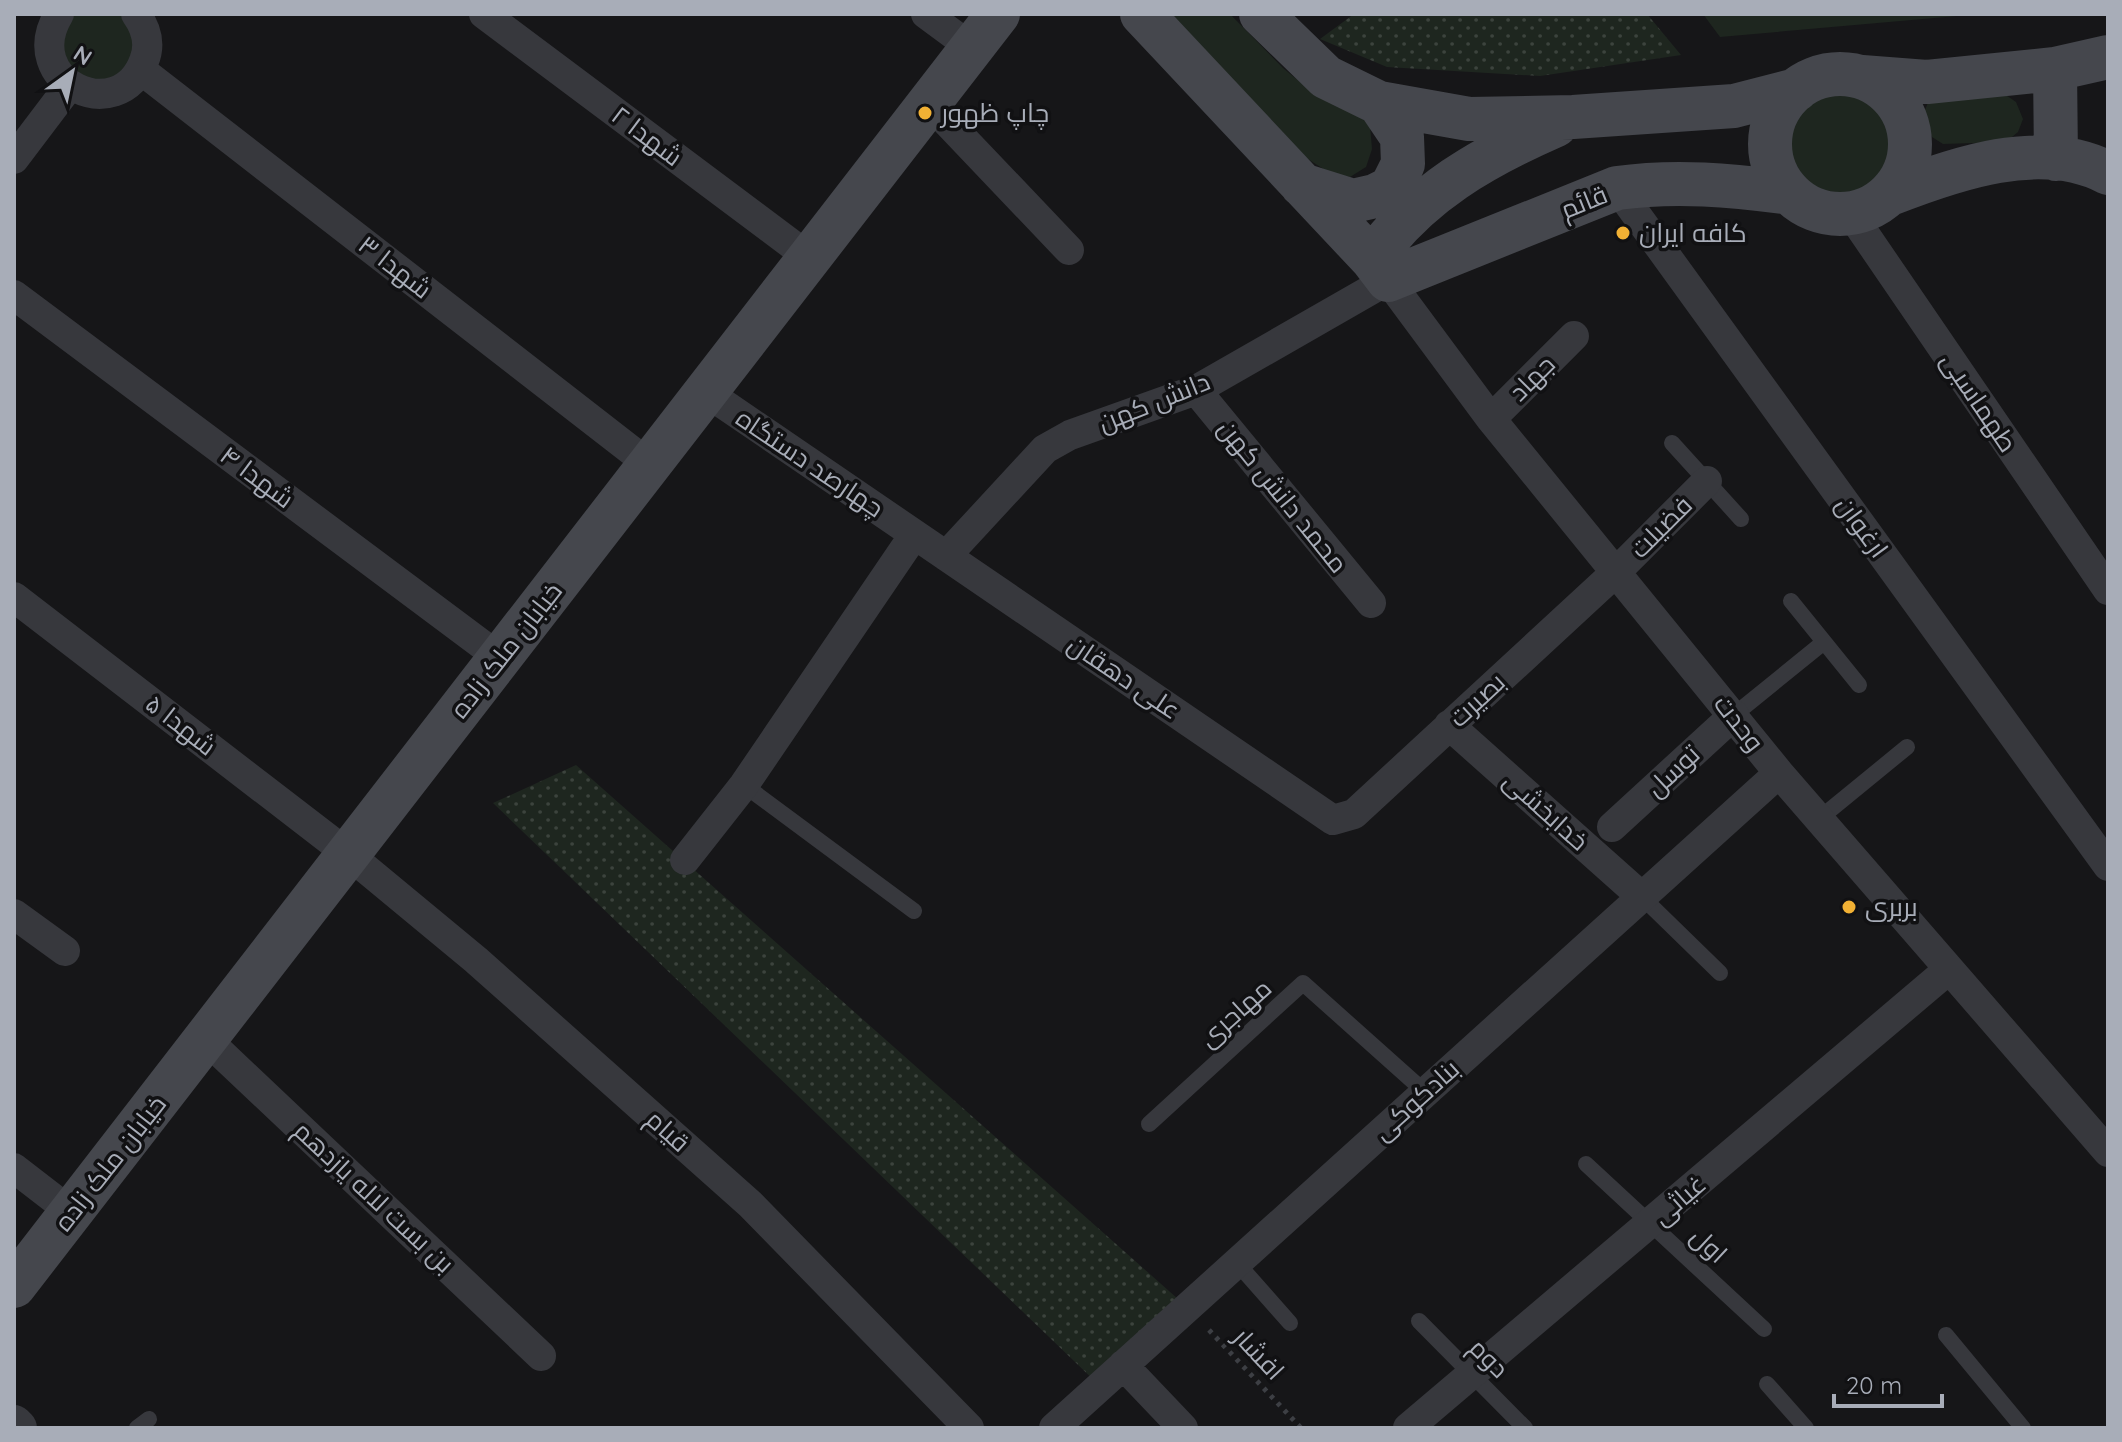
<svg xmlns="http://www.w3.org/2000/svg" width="2122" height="1442" font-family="Quicksand,Cairo,sans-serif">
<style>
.green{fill:#1e261f}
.park{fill:url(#park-dots)}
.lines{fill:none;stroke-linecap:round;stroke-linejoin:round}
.path{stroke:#3d3f44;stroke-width:5;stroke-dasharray:4 6;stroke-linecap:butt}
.service{stroke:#37383d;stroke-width:16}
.minor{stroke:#37383d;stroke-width:30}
.tertiary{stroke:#37383d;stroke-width:38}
.secondary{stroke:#45474d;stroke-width:44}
.poi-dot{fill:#f2b134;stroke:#111113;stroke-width:3}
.labels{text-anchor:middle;stroke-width:7;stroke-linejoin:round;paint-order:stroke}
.poi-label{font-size:26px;fill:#a8adb8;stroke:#111113;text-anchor:start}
.street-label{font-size:26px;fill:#a8adb8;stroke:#111113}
</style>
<defs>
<pattern id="park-dots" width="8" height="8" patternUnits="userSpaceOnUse" patternTransform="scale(2)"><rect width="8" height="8" fill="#1e261f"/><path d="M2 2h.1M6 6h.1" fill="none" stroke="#3c433d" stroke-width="1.8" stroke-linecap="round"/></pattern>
</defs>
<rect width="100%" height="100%" fill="#161618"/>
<path class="green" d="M66,14H133L141,28L125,81L71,78L58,27Z
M1170,14H1230L1283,68L1312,92L1348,107L1370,125L1372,149L1366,167L1350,177L1333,175L1292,149Z
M1703,14H1980L1720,37Z
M1778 145a63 63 0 1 1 126 0a63 63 0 1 1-126 0Z
M2000,91L2016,102L2023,119L2018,132L2006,142L1943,144L1932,137L1925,120V110L1929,100Z"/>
<path class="park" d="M1354,14H1647L1681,55L1540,76L1387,67L1320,39Z
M576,765L1187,1307L1100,1386L493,803Z"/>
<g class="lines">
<path class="path" d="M1209,1330L1301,1428"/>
<path class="service" d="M1672,443L1741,519
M1791,601L1859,685
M1734,715L1824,642
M744,785L914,911
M1819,819L1907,747
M1642,897L1720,973
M1149,1124L1303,983L1425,1092
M1586,1164L1764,1329
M1237,1263L1290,1323
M1419,1321L1525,1428
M1946,1335L2023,1428
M1767,1384L1806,1428
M137,1428L149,1419"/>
<path class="minor" d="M59,14C18,82 119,128 144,61C151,44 146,28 136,14
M484,14L810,258
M926,14L972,48
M141,70L650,465
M929,103L1069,250
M14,159L70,85
M1617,188L2108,866
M1851,214L2108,590
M14,295L500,658
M1196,390L1371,603
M706,392L1333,820L1354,814L1616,572L1707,481
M1491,419L1574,336
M946,556L1045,449L1070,435L1196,390L1388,280L1491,419L1779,773L2108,1152
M14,597L348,854L476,960L750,1204L969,1428
M1449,725L1642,897
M1612,827L1734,715
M685,860L744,785L914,535
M14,914L65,951
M206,1039L541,1356
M14,1168L71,1212
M1123,1365L1183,1428
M1054,1428L1779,773
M1408,1428L1948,970"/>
<path class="tertiary" d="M14,1424L18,1428"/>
<path class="secondary" d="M1142,14L1372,259L1388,280L1617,188C1676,180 1732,185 1790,193
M1261,14L1326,77L1379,103L1469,119L1573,117L1734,106L1796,90
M2055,69L2056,159
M1770 144a70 70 0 1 1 140 0a70 70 0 1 1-140 0Z
M1862,77L1927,82L2055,69L2108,57
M1302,185L1353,201L1375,196L1391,188L1403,164L1402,137L1379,103
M1890,194C1954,169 2041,138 2108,173
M1372,259C1419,193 1483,157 1556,125
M14,1286L998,14"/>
</g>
<g class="poi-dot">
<circle cx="925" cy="113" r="8"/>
<circle cx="1623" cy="233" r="8"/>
<circle cx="1849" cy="907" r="8"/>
</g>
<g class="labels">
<g class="poi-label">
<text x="941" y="122">چاپ ظهور</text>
<text x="1639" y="242">کافه ایران</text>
<text x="1865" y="916">بربری</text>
</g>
<g class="street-label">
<text transform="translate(647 136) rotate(37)" y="9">شهدا ۲</text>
<text transform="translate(1584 202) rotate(-22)" y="9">قائم</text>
<text transform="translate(395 267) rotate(38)" y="9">شهدا ۳</text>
<text transform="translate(1532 378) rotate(-45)" y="9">جهاد</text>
<text transform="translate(1154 402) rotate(-22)" y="9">دانش کهن</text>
<text transform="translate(1979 402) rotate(56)" y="9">طهماسبی</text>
<text transform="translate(810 463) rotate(34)" y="9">چهارصد دستگاه</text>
<text transform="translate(257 477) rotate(37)" y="9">شهدا ۴</text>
<text transform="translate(1283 496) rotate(51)" y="9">محمد دانش کهن</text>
<text transform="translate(1661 527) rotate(-45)" y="9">فضیلت</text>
<text transform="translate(1862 527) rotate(54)" y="9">ارغوان</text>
<text transform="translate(506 650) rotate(-52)" y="9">خیابان ملک زاده</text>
<text transform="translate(1124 677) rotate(34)" y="9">علی دهقان</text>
<text transform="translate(1477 700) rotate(-43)" y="9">بصیرت</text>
<text transform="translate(1739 723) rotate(52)" y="9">وحدت</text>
<text transform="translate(181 725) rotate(38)" y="9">شهدا ۵</text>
<text transform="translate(1673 771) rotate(-43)" y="9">توسل</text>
<text transform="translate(1546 811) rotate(42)" y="9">خدابخشی</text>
<text transform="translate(1235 1013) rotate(-42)" y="9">مهاجری</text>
<text transform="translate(1416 1100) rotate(-42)" y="9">بنادکوکی</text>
<text transform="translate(668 1131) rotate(42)" y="9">قیام</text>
<text transform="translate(110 1163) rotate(-52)" y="9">خیابان ملک زاده</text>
<text transform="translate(374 1197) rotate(43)" y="9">بن بست لاله یازدهم</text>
<text transform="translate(1679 1200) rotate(-41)" y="9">غیاثی</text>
<text transform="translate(1709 1245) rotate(43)" y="9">اول</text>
<text transform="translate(1259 1354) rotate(47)" y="9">افشار</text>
<text transform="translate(1489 1358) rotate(45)" y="9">دوم</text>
</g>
</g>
<rect width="2122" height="1442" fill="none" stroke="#a8adb8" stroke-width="32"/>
<g transform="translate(72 72) rotate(33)" stroke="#111113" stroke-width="6" paint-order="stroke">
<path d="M0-6L14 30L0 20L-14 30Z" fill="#a8adb8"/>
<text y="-12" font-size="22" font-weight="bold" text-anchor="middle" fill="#a8adb8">N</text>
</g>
<path d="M1834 1394v12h108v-12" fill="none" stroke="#a8adb8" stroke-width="4"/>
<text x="1846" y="1394" font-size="24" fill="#a8adb8" stroke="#111113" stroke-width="6" paint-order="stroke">20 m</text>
</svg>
